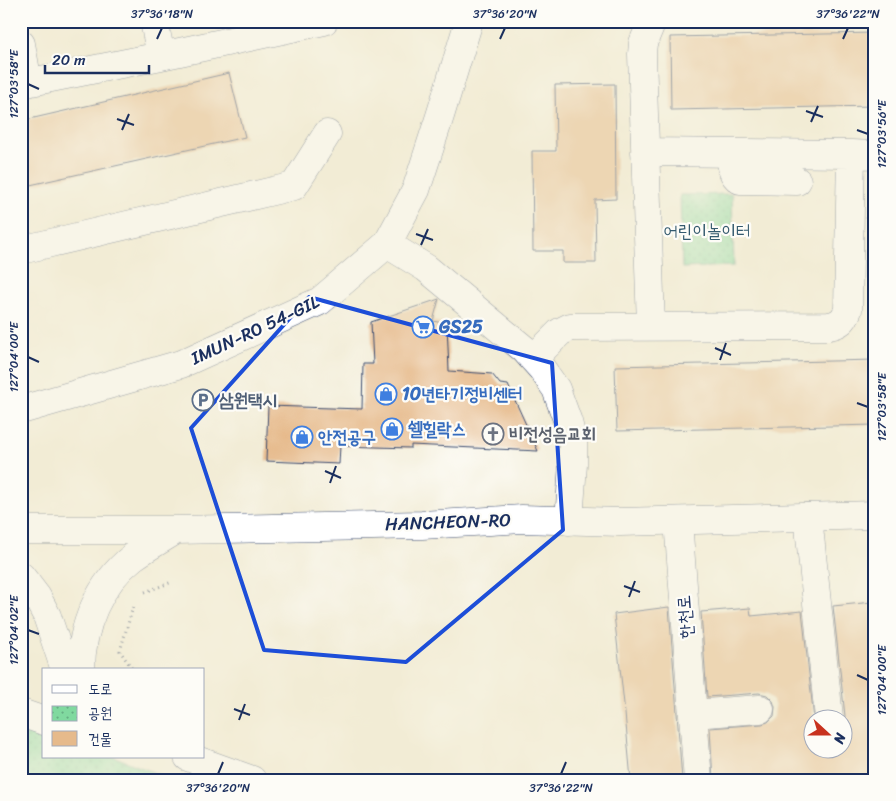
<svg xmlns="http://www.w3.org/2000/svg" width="896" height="801" font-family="Sriracha,'Poor Story',sans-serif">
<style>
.park{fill:url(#park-dots);stroke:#4e847e}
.building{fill:#e6ba8b}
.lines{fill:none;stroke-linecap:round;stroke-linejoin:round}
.minor-casing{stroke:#3b4b70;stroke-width:29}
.major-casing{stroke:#3b4b70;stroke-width:29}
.path{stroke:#3b4b70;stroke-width:3;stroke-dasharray:1 4;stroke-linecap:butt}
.minor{stroke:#fff;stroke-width:28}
.major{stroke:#fff;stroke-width:28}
.marked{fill:none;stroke:#1d4ed8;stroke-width:4;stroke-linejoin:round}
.ticks{fill:none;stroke:#1b2f5e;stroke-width:2}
.labels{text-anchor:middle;stroke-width:4.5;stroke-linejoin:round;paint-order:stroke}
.park-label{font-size:18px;fill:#345a6e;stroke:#fdfcf7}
.shop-label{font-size:18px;font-weight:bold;fill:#366cbe;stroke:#fdfcf7;text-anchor:start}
.street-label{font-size:18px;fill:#1b2f5e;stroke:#fdfcf7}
.service-label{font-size:18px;font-weight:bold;fill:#4e5e75;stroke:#fdfcf7;text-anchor:start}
.worship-label{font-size:18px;font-weight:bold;fill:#5b616d;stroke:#fdfcf7;text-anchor:start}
.neatline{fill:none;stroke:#1b2f5e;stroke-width:2}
.ticks-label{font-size:12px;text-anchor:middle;fill:#1b2f5e}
</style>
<defs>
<pattern id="park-dots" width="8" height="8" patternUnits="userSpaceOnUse" patternTransform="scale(1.25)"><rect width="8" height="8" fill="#80d99f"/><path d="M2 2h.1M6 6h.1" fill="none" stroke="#68b085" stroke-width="1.8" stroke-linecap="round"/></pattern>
</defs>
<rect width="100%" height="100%" fill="#fdfcf7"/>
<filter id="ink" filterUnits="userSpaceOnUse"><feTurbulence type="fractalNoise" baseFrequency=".02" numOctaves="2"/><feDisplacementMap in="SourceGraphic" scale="10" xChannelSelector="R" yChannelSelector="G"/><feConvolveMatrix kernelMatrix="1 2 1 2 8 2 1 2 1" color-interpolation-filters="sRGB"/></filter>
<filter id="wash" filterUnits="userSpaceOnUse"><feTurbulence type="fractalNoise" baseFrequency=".0096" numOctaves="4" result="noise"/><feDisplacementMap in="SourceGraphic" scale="20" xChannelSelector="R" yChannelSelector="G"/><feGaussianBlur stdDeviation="1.12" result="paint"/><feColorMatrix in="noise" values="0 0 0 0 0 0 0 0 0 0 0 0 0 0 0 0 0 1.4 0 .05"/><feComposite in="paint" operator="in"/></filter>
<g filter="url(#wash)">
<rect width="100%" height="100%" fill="#f2ecd6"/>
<path class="park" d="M732,194L734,266L682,268L680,195Z
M21,721L44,730V757H115L173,780H21Z"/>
<g id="blocks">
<path class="building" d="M875,33V106L671,110L670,37Z
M229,73L245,137L21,187V121Z
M615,84L616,199L595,200L596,263H563V251H533L532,151H556L555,85Z
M439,299L433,321L447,324L449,371L492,374L500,384L508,385L538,451L411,445V448L340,446L339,464L266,461L268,406L362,409L363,364H373L371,322Z
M875,360V425L617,431L615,366Z
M873,602L875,623V780H713L710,728L762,724L768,722L774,716L775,707L773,701L767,695L759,693L707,697L701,612L750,608L751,616L802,611L814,720V748H844L845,716L833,606Z
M669,607L682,780H631L625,713L614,614Z"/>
</g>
</g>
<g filter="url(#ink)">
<use href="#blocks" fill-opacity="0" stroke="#3b4b70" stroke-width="1"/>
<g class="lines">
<g class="minor-casing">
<path id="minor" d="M154,21L161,56
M21,44L28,83
M21,84L161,56L324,21
M731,153C732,165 730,173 740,180L797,181
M851,154L875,155
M387,244L426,268L524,349L542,369L556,389L568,422L573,442V464L569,521
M21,250L294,186L327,134
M651,326L642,54L643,43L652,21
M533,359L560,332L570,327L829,326C840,324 844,320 848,310L851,154L645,152
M21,410L181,364L320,301L387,244L416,190L440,116L469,21
M808,517L829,718
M678,521L698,780
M693,714L760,709"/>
</g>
<g class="major-casing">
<path id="major" d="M21,530H176L422,525L522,519L620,522L875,515
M21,576L37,597L47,616L65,670
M81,670C81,626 99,584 133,557C147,547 162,539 176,530
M21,713L44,721
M188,757L252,780"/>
</g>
<path class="path" d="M145,592L172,582
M133,607L120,651L133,670"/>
<use href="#minor" class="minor"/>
<use href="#major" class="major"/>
</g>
</g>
<path d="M0 0H896V801H0ZM309,297L552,363L563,530L406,662L264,650L191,428Z" fill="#f2ecd6" fill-opacity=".55" fill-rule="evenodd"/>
<path class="marked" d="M309,297L552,363L563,530L406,662L264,650L191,428Z"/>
<path class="ticks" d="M157,39L162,28M500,39L505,28M843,39L848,28M28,84L39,89M806,111L823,117M117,119L134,125M811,122L818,106M122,130L129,114M857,130L868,134M416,234L433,240M421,245L428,229M715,348L731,355M28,357L39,362M720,360L726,343M857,403L868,407M325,471L341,478M330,483L336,466M624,586L640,592M629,597L635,581M28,630L39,634M857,675L868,680M234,709L250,715M239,720L245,704M218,774L223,762M561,774L566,762"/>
<defs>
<g id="supermarket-ring" transform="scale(1.125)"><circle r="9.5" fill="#fdfcf7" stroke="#3f7fe0" stroke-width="1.5"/><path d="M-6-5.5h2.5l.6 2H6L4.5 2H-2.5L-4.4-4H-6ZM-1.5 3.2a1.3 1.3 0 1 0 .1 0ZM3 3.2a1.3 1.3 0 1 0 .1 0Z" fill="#3f7fe0"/></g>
<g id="shop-ring" transform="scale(1.125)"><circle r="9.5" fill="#fdfcf7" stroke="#3f7fe0" stroke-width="1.5"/><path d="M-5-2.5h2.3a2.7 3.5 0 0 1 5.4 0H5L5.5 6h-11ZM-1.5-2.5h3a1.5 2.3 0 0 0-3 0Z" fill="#3f7fe0"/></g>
<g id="parking-ring" transform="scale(1.125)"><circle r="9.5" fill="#fdfcf7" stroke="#5c6f8a" stroke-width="1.5"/><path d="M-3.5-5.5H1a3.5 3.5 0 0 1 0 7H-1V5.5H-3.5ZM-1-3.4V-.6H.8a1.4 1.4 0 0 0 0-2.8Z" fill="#5c6f8a"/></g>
<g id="church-ring" transform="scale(1.125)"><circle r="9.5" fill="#fdfcf7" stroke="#6b7280" stroke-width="1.5"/><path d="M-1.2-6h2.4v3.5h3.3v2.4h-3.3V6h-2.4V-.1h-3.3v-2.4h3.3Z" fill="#6b7280"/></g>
</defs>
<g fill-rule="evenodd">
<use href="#supermarket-ring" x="423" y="327"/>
<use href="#shop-ring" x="386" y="394"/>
<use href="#parking-ring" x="203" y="400"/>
<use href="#shop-ring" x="392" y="429"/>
<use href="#church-ring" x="493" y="434"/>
<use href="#shop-ring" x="302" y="437"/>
</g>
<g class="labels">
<g class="park-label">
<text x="707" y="237">어린이놀이터</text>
</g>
<g class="shop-label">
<text x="439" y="333">GS25</text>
<text x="402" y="400">10년타기정비센터</text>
<text x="408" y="435">쉘힐락스</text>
<text x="318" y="443">안전공구</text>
</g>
<g class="street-label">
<text transform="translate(255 330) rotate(-25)" y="6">IMUN-RO 54-GIL</text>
<text transform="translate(448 522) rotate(-2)" y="6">HANCHEON-RO</text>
<text transform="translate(685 617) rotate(-94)" y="6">한천로</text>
</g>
<g class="service-label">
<text x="219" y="406">삼원택시</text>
</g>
<g class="worship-label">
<text x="509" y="440">비전성음교회</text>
</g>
</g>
<rect width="896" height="801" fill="none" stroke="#fdfcf7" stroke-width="55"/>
<rect x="42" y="668" width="162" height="90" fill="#fdfcf7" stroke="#a3aaba"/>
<rect x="52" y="685" width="25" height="8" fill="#ffffff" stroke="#a3aaba"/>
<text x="88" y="694" font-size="15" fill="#1b2f5e">도로</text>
<rect x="52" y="706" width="25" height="15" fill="url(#park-dots)" stroke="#a3aaba"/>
<text x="88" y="718" font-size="15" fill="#1b2f5e">공원</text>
<rect x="52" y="731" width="25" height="15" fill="#e6ba8b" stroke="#a3aaba"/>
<text x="88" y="744" font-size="15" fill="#1b2f5e">건물</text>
<g transform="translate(828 734) rotate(111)"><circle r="24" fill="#fdfcf7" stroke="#a3aaba"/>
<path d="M0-4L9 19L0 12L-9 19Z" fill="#c8321e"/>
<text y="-8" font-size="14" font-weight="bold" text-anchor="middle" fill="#1b2f5e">N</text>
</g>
<path d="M45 65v8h104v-8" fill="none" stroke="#1b2f5e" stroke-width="2.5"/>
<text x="52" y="65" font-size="15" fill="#1b2f5e" stroke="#fdfcf7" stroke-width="4" paint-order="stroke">20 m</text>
<rect x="28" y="28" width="840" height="746" class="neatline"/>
<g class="ticks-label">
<text x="162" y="18">37°36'18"N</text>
<text x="505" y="18">37°36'20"N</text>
<text x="848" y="18">37°36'22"N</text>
<text transform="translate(14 84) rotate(-90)" y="4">127°03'58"E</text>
<text transform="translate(882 134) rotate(-90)" y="4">127°03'56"E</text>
<text transform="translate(14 357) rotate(-90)" y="4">127°04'00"E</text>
<text transform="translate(882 407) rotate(-90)" y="4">127°03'58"E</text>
<text transform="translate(14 630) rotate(-90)" y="4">127°04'02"E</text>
<text transform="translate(882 680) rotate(-90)" y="4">127°04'00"E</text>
<text x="218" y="792">37°36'20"N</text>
<text x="561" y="792">37°36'22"N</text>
</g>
</svg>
